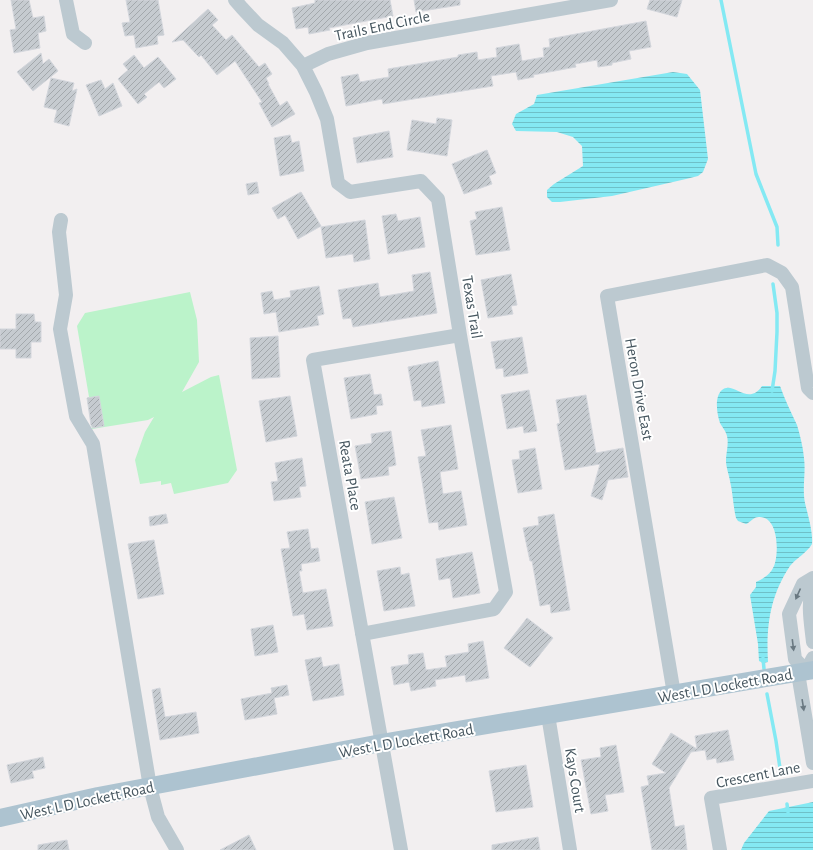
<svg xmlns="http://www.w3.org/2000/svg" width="813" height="850" font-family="'Alegreya Sans',sans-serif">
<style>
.garden{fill:#bbf3ca}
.water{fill:url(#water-rules)}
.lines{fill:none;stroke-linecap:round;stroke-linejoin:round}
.stream{stroke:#84e9f3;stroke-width:3.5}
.building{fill:url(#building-hatch);stroke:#d3d6dc}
.minor{stroke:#bcc9d0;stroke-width:14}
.major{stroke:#adc3d0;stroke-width:18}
.oneway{fill:#697881}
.labels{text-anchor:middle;stroke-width:4;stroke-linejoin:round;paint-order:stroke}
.street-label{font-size:16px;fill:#46565f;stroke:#fff}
</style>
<defs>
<pattern id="water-rules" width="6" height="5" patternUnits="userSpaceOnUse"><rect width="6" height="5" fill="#84e9f3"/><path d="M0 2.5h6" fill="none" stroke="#6ec0c8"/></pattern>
<pattern id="building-hatch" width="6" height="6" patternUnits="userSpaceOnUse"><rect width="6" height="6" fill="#c6cbd0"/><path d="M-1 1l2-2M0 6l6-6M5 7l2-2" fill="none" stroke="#a3a8ac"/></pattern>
</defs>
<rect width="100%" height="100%" fill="#f2eff0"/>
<path class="garden" d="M190,292L197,320L199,362L182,392L211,377L219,375L237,470L228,483L174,494L171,483L161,485V481L140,484L135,460L145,432L154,417L148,420L92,429L87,398L89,397L77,326L85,313Z"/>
<path class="water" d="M673,72L687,74L700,90L708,159L703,172L698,176L686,179L612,196L560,202H552L547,197V190L554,184L583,166L582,146L573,137L557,132L516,131L512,124L516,114L534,104L537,95Z
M762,386H780C785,400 791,412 797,425C800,435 803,447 804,458C806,473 802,488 805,503C808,516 813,531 812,544C807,553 796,558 790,566C770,596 766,626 768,662L763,663L759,661L758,644L750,595L756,587V582C764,578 770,575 774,566C779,554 779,516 759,517C753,517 751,522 746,524L738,521L736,518C733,506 733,493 730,481C729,474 726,468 726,460C726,453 729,444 727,436C726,431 722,427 720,423C717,414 714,397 722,390C733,380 748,407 762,386Z
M813,802V850H741L744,843L769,811Z"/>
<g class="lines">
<path class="stream" d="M721,0L756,174L777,227L778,245
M772,391L775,371L777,332V313L773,284
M763,658L764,669
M767,694L776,741L781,775
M787,804L788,812"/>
</g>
<path class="building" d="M11,0H29L33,18L44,16L46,31L38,33L40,48L14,53L10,30L16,29Z
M126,0H158L164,35L157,36L158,44L136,48L134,35L125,36L122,23L130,22Z
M315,0H390L393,16L329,28L330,30L309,34L308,27L296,29L292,8L315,3Z
M414,0H460V5L416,12Z
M650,0H682L677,17L647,9Z
M208,9L218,20L212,25L226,40L232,35L259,67L265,63L272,74L266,78L269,84H268L280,106L287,101L295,114L272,127L259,103L262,102L235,61L217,75L201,55L199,57L183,40L172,42Z
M646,21L651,47L629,51L631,59L612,63V65L598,67L597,60L575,64L576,67L533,75L534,77L518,80L516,72L491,76L493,86L383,104L382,99L346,106L341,77L358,74L360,82L389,77L388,69L458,57V55L477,52L478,60L497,57L496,48L519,44L522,61L544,57L543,48L550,47L549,39Z
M41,53L43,64L49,59L58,71L33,91L17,72Z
M134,55L144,68L158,57L176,79L164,88L159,82L144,94L147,97L138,104L118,79L128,70L123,64Z
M51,78L74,83L72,91L77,89L69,126L54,122L57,110L44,107Z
M101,80L105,89L113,83L122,106L99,116L86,85Z
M437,118L452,120L447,156L407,150L412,120L436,124Z
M389,131L393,157L357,163L353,138Z
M290,135L292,143L299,141L304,171L280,176L274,138Z
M487,150L496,173L489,176L492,184L464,194L452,164Z
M257,182L259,193L248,195L246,184Z
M301,192L321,226L298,239L285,215L278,219L272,208Z
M502,207L510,250L476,255L470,221L477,219L475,212Z
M396,214L398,221L420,217L425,247L388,254L382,216Z
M365,220L370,259L354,262L353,254L326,258L321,227Z
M430,272L437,313L353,327L351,318L343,319L338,290L378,283L380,297L414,291L412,275Z
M511,274L517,305L511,306L513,314L488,318L481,280Z
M319,286L324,314L317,316L319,325L279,332L276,312L264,314L261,293L272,291L274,300L291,297L290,291Z
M16,314H34L35,322H41V342H31V358H16V349H0V329H16Z
M278,336L280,377L252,379L250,338Z
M522,337L528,373L504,377L503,368L496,369L491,342Z
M438,361L445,403L422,407L421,400L414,401L408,367Z
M370,374L374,395L381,394L383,405L376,406L377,414L351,419L344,378Z
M529,390L537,431L524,433L523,426L507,429L501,395Z
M586,395L596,453L623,448L628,477L608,480L602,500L591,496L600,464L565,470L557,424L560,423L556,400Z
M99,396L104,426L93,428L91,425L87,398Z
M290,396L297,436L266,442L259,401Z
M451,425L458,469L440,472L443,494L461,491L467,525L439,530L438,522L429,523L418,457L426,456L421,430Z
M391,431L396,465L388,467L389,475L361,479L355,446L372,443L371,434Z
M535,448L542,489L518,493L512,460L520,459L519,451Z
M302,458L306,486L299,487L301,497L274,501L271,482L278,481L275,463Z
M394,497L402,538L372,544L365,502Z
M166,514L168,523L150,526L149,517Z
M554,514L570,610L551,613L550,604L540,606L532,561H530L523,528L539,525L538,517Z
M308,529L311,549L318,548L320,561L301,564L302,571H299L303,593L326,589L333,626L307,630L304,614L293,616L281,549L290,548L287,532Z
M154,540L164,594L138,599L128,544Z
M472,552L480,593L453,598L450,578L439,580L436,559Z
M400,567L401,575L409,573L415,606L384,611L377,571Z
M527,618L553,638L530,667L504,648Z
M273,625L278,652L255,656L251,629Z
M483,641L489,678L466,682L465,675L435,680L436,686L411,691L409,682L394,685L391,667L409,664L408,655L423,653L426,670L447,667L445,656L469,652L468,644Z
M321,657L323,667L339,664L344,695L313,701L305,660Z
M287,685L289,695L274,698L277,714L245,720L241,699L272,693L271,688Z
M160,688L165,717L196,712L199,733L160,740L152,690Z
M728,730L734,760L717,763L716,758L707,760L705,750L691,752L669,788L675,827L684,825L687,850H652L641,787L649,785L647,776L666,773L652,764L671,733L697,749L695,736Z
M616,745L624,792L605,795L608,811L591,814L581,760L601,757L600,748Z
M43,757L45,768L32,771L34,778L11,783L7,765Z
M526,765L533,807L496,812L489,771Z
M249,835L256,850H220Z
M538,837L540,850H492V845Z
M67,840L69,850H38V845Z"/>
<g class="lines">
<path class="minor" d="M66,0L73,34L85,43
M235,0L242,8L258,25L283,43L303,66L316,92L327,119L338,183L350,192L421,181L438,199L460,335L506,592L494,609L362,634
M303,66L328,54L367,43L611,0
M61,220L59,232L66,295L60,329L76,416L93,444L150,787L158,817L177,850
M813,578L803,584L789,614L795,659L806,671L813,658
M813,586C807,604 811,623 813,642
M798,673L813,763
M674,694L607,296L767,265L782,273L792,287L808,388L813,393
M548,715L570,850
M401,850L313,360L460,335
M720,850L711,798L813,781"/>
<path class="major" d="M0,818L98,796L381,743L813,670"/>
</g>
<defs><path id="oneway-solid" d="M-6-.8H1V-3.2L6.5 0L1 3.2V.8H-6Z"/></defs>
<g class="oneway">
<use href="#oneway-solid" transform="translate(798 594) rotate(114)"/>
<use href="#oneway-solid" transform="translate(793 645) rotate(83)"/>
<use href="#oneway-solid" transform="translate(803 705) rotate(81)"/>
</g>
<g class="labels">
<g class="street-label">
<text transform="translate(382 25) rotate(-12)" y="6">Trails End Circle</text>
<text transform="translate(473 307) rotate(81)" y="6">Texas Trail</text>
<text transform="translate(640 389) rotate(80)" y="6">Heron Drive East</text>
<text transform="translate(351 475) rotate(80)" y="6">Reata Place</text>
<text transform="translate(725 685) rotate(-10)" y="6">West L D Lockett Road</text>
<text transform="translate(406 740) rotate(-10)" y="6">West L D Lockett Road</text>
<text transform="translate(758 774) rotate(-11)" y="6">Crescent Lane</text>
<text transform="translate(576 780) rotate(81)" y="6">Kays Court</text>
<text transform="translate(87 800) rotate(-12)" y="6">West L D Lockett Road</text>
</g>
</g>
</svg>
